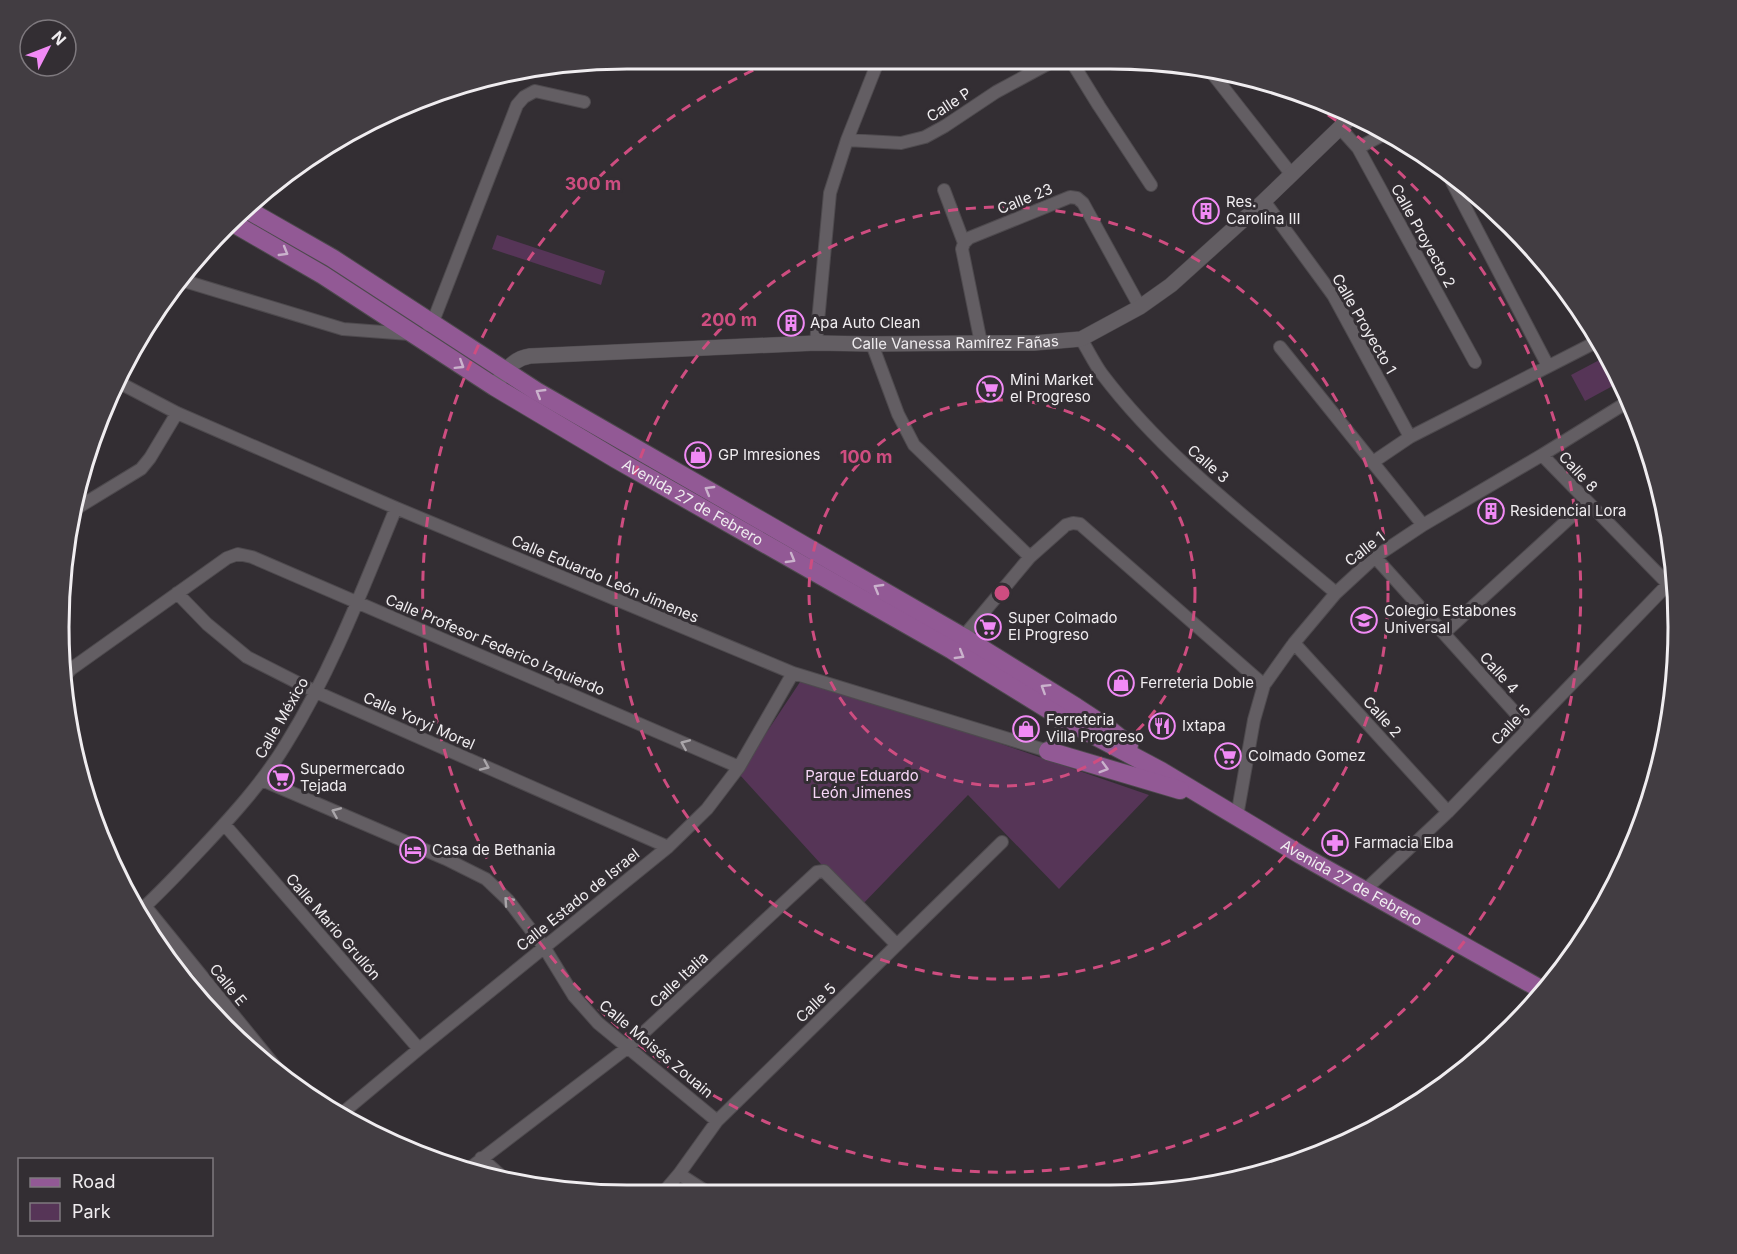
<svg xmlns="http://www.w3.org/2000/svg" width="1737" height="1254" font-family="Inter,sans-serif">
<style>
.green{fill:#563557}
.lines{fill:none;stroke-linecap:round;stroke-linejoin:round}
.minor-casing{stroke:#4e4a4e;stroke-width:14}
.tertiary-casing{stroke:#4e4a4e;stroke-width:16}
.primary-casing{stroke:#4e4a4e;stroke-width:20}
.minor{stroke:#635e63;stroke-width:12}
.tertiary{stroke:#635e63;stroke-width:15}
.primary{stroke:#925995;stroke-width:18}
.oneway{stroke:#cab2cc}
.oneway2{stroke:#aaa6aa}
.ring{fill:none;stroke:#ce4d80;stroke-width:3;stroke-dasharray:10 8}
.labels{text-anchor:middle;stroke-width:6;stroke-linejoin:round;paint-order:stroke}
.street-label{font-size:15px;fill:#f0edf0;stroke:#332e33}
.poi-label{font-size:15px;fill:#f0edf0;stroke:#332e33;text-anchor:start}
.park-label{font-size:15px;fill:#f7d6f7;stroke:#332e33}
.rim{fill:none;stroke:#f0edf0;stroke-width:3}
.centre{fill:#ce4d80;stroke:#332e33;stroke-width:3}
.ring-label{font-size:18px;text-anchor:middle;font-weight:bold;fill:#ce4d80;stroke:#332e33;stroke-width:6;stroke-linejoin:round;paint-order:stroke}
</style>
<rect width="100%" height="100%" fill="#332e33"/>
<path class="green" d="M497,235L605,271L601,285L492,249Z
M1607,356L1620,382L1585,401L1571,375Z
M804,676L1149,795L1059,889L968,795L860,907L739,774Z"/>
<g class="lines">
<g class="minor-casing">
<path id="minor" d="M1070,59L1099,106L1151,185
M1208,68L1292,175
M1340,128L1358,148L1475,362
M847,140L901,143L925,137L945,126L996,92L1057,59
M1358,148L1388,132
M1452,182L1548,366
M944,190L964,243
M1264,201L1333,295L1410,437
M181,280L343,329L409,334
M428,325L432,324L517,105L524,97L535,91L584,102
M1081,339C1088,350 1094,363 1102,374C1167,460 1255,524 1336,593
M816,343L830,193L847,140L879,59
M981,343L962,249L964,243L969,238L1070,197L1077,198L1083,203L1140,307
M872,344L898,414L914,445L1030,557
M1280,347L1423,525
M116,381L177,413L396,508L793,673L1048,751L1070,716
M1542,455L1669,585
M1373,462L1410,437L1600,340
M77,508L141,469L150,458L177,413
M1375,557L1529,728
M177,593L207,624L247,657L316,692L668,847
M1444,633L1586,503
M963,637L1030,557L1066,525L1073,523L1080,524L1264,685
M1294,643L1448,812
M63,678L71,669L227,558L238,554L252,557L739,767
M262,780L446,859L486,879L508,900L544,947L574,996L598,1023L717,1121
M1237,816L1254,720L1264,685L1294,643L1336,593L1375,557L1423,525L1542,455L1629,401
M224,824L419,1049
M1365,890L1448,812L1674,578
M145,906L288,1082
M142,909C163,890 183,868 203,847C233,815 263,782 286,744C332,670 363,588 396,508
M340,1115L419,1049L668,847L707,809L739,767L793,673
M481,1158L506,1180
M466,1171L627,1048L817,872L824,871L897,945
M679,1174L710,1194
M662,1194L679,1174L717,1121L1002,842"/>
</g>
<g class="tertiary-casing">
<g id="tertiary">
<path id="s1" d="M499,380C506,368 516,358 530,356L816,343L872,344L981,343H1034L1081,339L1140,307L1171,285L1264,201L1350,118"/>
</g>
</g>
<g class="primary-casing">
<g id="primary">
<path d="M248,210L332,258L536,391L963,637L1076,707L1105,726L1129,745"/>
<path id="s2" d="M233,223L323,275L495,387L616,459L952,650L1067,721L1161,771L1301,855L1544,991"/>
<path d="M1048,751L1180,790"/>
</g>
</g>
<use href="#minor" class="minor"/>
<use href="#tertiary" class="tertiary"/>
<use href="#primary" class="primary"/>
</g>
<defs><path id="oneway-chevron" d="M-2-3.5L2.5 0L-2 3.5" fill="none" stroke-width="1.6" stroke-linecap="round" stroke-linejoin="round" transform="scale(1.5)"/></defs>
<g class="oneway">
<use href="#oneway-chevron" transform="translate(284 252) rotate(30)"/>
<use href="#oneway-chevron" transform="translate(460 365) rotate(32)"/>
<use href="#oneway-chevron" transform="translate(540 393) rotate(-149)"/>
<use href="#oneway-chevron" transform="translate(709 490) rotate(-150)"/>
<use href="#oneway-chevron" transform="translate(791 559) rotate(30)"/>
<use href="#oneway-chevron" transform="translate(878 588) rotate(-150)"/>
<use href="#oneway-chevron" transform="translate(960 655) rotate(31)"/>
<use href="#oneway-chevron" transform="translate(1045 688) rotate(-148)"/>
<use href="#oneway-chevron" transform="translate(1104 768) rotate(16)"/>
</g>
<g class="oneway2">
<use href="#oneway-chevron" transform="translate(685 744) rotate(-157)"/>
<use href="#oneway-chevron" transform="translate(485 766) rotate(24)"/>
<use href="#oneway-chevron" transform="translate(336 812) rotate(-157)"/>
<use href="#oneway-chevron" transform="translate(508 901) rotate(-132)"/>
</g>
<g class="ring">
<circle cx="1002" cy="593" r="193"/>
<circle cx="1002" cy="593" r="386"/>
<path d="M1313 105A579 579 0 1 1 776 60"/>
</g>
<defs>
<g id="building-ring" transform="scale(1.35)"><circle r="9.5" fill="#332e33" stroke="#f18af5" stroke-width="1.5"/><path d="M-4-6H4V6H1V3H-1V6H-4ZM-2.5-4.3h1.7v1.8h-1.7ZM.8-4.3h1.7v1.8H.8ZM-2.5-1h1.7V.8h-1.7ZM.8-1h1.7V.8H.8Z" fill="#f18af5"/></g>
<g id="supermarket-ring" transform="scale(1.35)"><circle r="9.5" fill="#332e33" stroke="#f18af5" stroke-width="1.5"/><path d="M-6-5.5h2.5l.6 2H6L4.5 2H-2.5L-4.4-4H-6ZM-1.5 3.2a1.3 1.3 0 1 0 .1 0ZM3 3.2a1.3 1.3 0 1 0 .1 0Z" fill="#f18af5"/></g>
<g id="shop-ring" transform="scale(1.35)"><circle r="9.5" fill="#332e33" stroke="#f18af5" stroke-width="1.5"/><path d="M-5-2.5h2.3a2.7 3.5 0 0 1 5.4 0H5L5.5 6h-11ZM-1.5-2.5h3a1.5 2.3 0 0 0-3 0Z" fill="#f18af5"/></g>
<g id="school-ring" transform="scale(1.35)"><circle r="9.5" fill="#332e33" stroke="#f18af5" stroke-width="1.5"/><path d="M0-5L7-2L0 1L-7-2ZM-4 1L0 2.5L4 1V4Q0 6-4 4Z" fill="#f18af5"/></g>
<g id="restaurant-ring" transform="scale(1.35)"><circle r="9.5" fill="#332e33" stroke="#f18af5" stroke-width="1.5"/><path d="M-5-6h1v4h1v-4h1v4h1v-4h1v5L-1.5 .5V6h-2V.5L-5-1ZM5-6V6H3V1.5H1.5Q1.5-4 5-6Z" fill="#f18af5"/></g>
<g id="pharmacy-ring" transform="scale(1.35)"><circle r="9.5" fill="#332e33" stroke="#f18af5" stroke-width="1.5"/><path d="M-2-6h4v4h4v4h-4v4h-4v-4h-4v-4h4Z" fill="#f18af5"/></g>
<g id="hotel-ring" transform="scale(1.35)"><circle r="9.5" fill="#332e33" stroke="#f18af5" stroke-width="1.5"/><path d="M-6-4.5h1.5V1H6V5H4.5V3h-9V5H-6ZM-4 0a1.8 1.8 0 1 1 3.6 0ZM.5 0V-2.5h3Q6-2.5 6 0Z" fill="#f18af5"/></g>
</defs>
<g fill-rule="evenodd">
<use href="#building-ring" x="1206" y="211"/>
<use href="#building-ring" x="791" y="323"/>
<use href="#supermarket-ring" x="990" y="389"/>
<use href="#shop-ring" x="698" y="455"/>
<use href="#building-ring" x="1491" y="511"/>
<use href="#school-ring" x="1364" y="620"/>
<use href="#supermarket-ring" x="988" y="627"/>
<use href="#shop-ring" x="1121" y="683"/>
<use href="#restaurant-ring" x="1162" y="726"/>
<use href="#shop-ring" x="1026" y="729"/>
<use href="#supermarket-ring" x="1228" y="756"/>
<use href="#supermarket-ring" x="281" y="778"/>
<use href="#pharmacy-ring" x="1335" y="843"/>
<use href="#hotel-ring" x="413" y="850"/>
</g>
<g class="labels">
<g class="street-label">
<text transform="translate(949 105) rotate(-33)" y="5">Calle P</text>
<text transform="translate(1025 199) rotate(-22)" y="5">Calle 23</text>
<text transform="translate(1423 236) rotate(61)" y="5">Calle Proyecto 2</text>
<text transform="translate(1364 324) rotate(60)" y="5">Calle Proyecto 1</text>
<text dy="5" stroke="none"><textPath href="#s1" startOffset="466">Calle Vanessa Ramírez Fañas</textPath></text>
<text transform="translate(1208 464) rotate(41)" y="5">Calle 3</text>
<text transform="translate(1578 472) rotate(47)" y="5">Calle 8</text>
<text dy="5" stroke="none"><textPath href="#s2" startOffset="538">Avenida 27 de Febrero</textPath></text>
<text transform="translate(1365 549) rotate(-38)" y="5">Calle 1</text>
<text transform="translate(605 579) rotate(23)" y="5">Calle Eduardo León Jimenes</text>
<text transform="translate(495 645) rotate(23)" y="5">Calle Profesor Federico Izquierdo</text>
<text transform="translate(1499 673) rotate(48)" y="5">Calle 4</text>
<text transform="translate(1382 717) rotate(48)" y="5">Calle 2</text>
<text transform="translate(282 718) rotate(-60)" y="5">Calle México</text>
<text transform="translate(419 721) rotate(24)" y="5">Calle Yoryi Morel</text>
<text transform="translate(1511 725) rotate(-46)" y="5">Calle 5</text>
<text dy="5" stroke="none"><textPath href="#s2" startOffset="1299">Avenida 27 de Febrero</textPath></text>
<text transform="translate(578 900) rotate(-39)" y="5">Calle Estado de Israel</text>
<text transform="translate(333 927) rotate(49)" y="5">Calle Mario Grullón</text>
<text transform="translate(679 980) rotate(-43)" y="5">Calle Italia</text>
<text transform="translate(228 985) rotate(51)" y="5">Calle E</text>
<text transform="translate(816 1003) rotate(-44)" y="5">Calle 5</text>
<text transform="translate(656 1049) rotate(40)" y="5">Calle Moisés Zouain</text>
</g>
<g class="poi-label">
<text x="1226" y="207">Res.<tspan x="1226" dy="17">Carolina III</tspan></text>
<text x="810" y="328">Apa Auto Clean</text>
<text x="1010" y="385">Mini Market<tspan x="1010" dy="17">el Progreso</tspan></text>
<text x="718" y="460">GP Imresiones</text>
<text x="1510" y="516">Residencial Lora</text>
<text x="1384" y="616">Colegio Estabones<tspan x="1384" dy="17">Universal</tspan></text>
<text x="1008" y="623">Super Colmado<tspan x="1008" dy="17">El Progreso</tspan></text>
<text x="1140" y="688">Ferreteria Doble</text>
<text x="1046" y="725">Ferreteria<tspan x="1046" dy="17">Villa Progreso</tspan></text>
<text x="1182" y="731">Ixtapa</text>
<text x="1248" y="761">Colmado Gomez</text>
<text x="300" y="774">Supermercado<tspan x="300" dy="17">Tejada</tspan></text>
<text x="1354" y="848">Farmacia Elba</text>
<text x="432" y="855">Casa de Bethania</text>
</g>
<g class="park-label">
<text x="862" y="781">Parque Eduardo<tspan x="862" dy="17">León Jimenes</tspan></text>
</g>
</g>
<path d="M0 0H1737V1254H0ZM627 69H1110A558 558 0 0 1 1668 627V627A558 558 0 0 1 1110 1185H627A558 558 0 0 1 69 627V627A558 558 0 0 1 627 69Z" fill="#423d42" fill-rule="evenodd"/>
<path class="rim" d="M627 69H1110A558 558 0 0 1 1668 627V627A558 558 0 0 1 1110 1185H627A558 558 0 0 1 69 627V627A558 558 0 0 1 627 69Z"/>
<circle cx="1002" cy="593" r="9" class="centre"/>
<g class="ring-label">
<text x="593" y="190">300 m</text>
<text x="729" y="326">200 m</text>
<text x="866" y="463">100 m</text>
</g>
<rect x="18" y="1158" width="195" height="78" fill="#332e33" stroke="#7f7a7f" stroke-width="1.5"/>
<rect x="30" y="1178" width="30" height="9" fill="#925995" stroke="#7f7a7f" stroke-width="1.5"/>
<text x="72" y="1188" font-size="18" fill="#f0edf0">Road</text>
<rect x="30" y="1203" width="30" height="18" fill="#563557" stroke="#7f7a7f" stroke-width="1.5"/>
<text x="72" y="1218" font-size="18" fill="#f0edf0">Park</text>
<g transform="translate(48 48) rotate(48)"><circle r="28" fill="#332e33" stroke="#7f7a7f" stroke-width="1.5"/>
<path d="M0-4.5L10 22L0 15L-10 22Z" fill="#f18af5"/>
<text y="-9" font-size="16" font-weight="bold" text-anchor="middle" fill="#f0edf0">N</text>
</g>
</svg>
